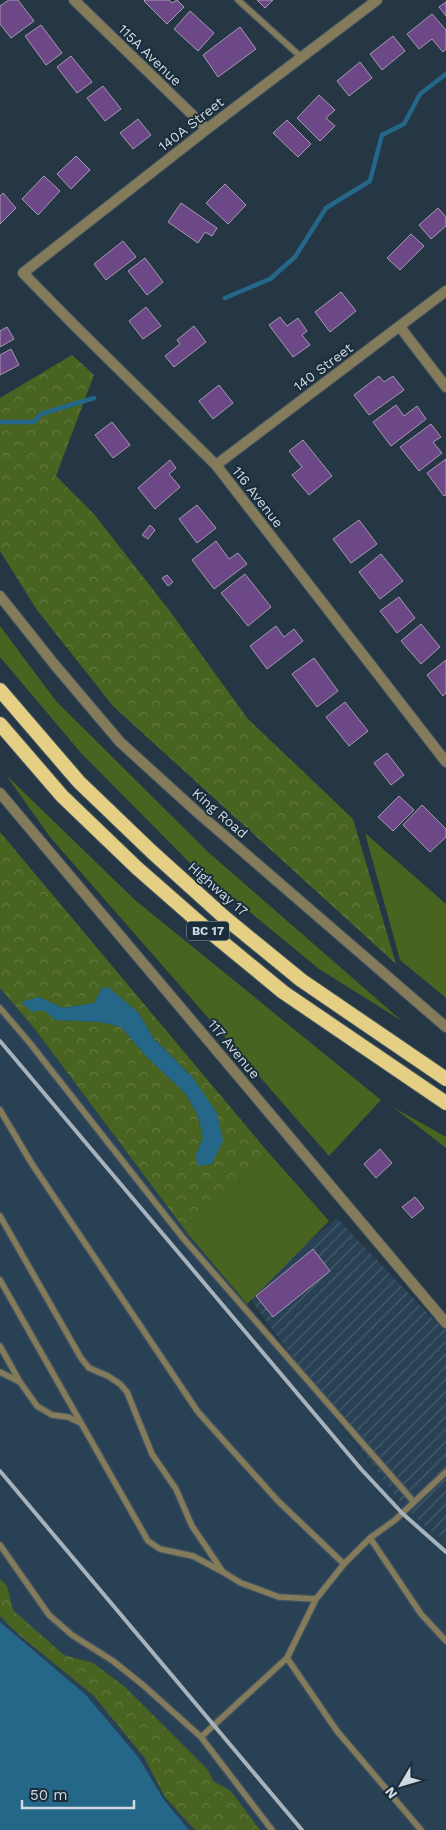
<svg xmlns="http://www.w3.org/2000/svg" width="446" height="1830" font-family="'Work Sans',sans-serif">
<style>
.industrial{fill:url(#industrial-furrows)}
.built{fill:#294154}
.grass{fill:#496321}
.forest{fill:url(#forest-crowns);fill-rule:evenodd}
.water{fill:#256789}
.lines{fill:none;stroke-linecap:round;stroke-linejoin:round}
.stream{stroke:#256789;stroke-width:4.5}
.building{fill:#6d4886;stroke:#a69ab0}
.service-casing{stroke:#445461;stroke-width:8}
.minor-casing{stroke:#445461;stroke-width:12}
.tertiary-casing{stroke:#445461;stroke-width:12}
.trunk-casing{stroke:#445461;stroke-width:16}
.service{stroke:#847b5b;stroke-width:5.5}
.minor{stroke:#847b5b;stroke-width:10}
.tertiary{stroke:#847b5b;stroke-width:10}
.trunk{stroke:#e4cf84;stroke-width:14}
.rail{stroke:#a6b2bc;stroke-width:4}
.labels{text-anchor:middle;stroke-width:4;stroke-linejoin:round;paint-order:stroke}
.shield{fill:#1b2d3b;stroke:#99a5b0;stroke-width:1}
.shield-label{font-size:12px;font-weight:bold;fill:#cfd9e2}
.street-label{font-size:14px;fill:#cfd9e2;stroke:#1b2d3b}
</style>
<defs>
<pattern id="industrial-furrows" width="10" height="10" patternUnits="userSpaceOnUse" patternTransform="scale(1.25)"><rect width="10" height="10" fill="#294154"/><path d="M-1 1l2-2M0 10L10 0M9 11l2-2" fill="none" stroke="#475c6c"/></pattern>
<pattern id="forest-crowns" width="20" height="18" patternUnits="userSpaceOnUse" patternTransform="scale(1.25)"><rect width="20" height="18" fill="#496321"/><path d="M2 6a3 3 0 1 1 6 0M12 15a3 3 0 1 1 6 0" fill="none" stroke="#627941"/></pattern>
</defs>
<rect width="100%" height="100%" fill="#253745"/>
<path class="industrial" d="M337,1218L433,1319L446,1309V1543L418,1520L395,1496L247,1295Z"/>
<path class="built" d="M0,988L34,1028L188,1234L247,1304L395,1496L418,1520L446,1543V1830H189L164,1800L139,1758L86,1695L0,1622Z"/>
<path class="grass" d="M0,626L56,701L208,852L402,1021L319,969L188,861L81,753L0,657Z
M6,775L135,900L381,1100L329,1156L50,837Z
M365,833L446,904V998L400,960Z
M393,1107L446,1137V1148Z
M268,1152L329,1221L247,1304L188,1234Z"/>
<path class="forest" d="M72,355L94,375L56,476L94,514L169,610L248,719L353,819L396,964L113,706L37,610L0,551V398Z
M0,832L268,1152L188,1234L34,1028L0,988ZM102,988L138,1012L154,1039L193,1078L212,1164L196,1155L203,1137L198,1116L186,1094L147,1057L121,1027L101,1022L56,1020L43,1010L39,997L63,1008L94,1003Z
M0,1579L7,1586L13,1610L64,1655L93,1663L125,1687L208,1770L213,1781L231,1791L260,1830H195L165,1797L144,1757L93,1695L18,1634L0,1616Z"/>
<path class="water" d="M108,987L138,1012L154,1039L193,1078L217,1113L223,1141L212,1164L197,1166L196,1155L203,1137L198,1116L186,1094L147,1057L121,1027L101,1022L56,1020L43,1010L32,1012L21,1002L39,997L63,1008L94,1003L102,988Z
M0,1622L86,1695L139,1758L164,1800L189,1830H0Z"/>
<g class="lines">
<path class="stream" d="M225,298L270,279L295,257L326,208L370,181L382,135L404,124L420,94L446,74
M0,422H34L41,414L94,398"/>
</g>
<path class="building" d="M9,0H18L34,21L11,38L0,24V6Z
M145,0H169L172,3L177,0L184,7L167,24L144,1Z
M257,0H273L265,8Z
M446,2V16L439,7Z
M190,11L214,33L198,51L174,29Z
M432,14L446,30V49L443,52L432,39L419,49L407,34Z
M41,25L62,53L46,65L25,36Z
M240,27L256,49L218,77L203,55Z
M393,36L405,51L382,70L370,54Z
M71,56L92,82L77,93L57,67Z
M360,62L372,78L349,96L337,81Z
M103,86L121,109L105,121L87,98Z
M319,95L335,110L326,118L335,126L320,141L297,118Z
M138,119L151,135L133,149L120,133Z
M287,120L311,144L298,157L273,133Z
M76,156L90,170L71,189L57,174Z
M44,176L60,191L38,215L22,199Z
M225,184L246,205L228,224L206,203Z
M3,193L16,208L0,224V196Z
M181,203L217,228L212,236L205,232L198,243L168,222Z
M438,208L446,217V226L431,239L419,225Z
M411,234L424,246L400,270L387,258Z
M123,241L136,257L106,280L94,264Z
M145,258L163,282L147,295L128,271Z
M341,292L356,311L330,332L315,312Z
M146,307L161,326L143,339L129,321Z
M280,317L287,326L298,318L307,331L302,335L310,345L293,357L269,325Z
M194,326L206,342L174,367L165,356L180,344L177,340Z
M7,327L14,339L0,347V331Z
M11,349L19,365L0,375V355Z
M379,376L384,382L393,376L404,390L369,415L354,395Z
M219,385L233,403L213,419L199,401Z
M396,405L404,416L417,406L426,419L391,446L373,422Z
M112,422L130,445L113,458L95,435Z
M431,424L441,437L433,442L442,453L419,471L400,447Z
M303,440L332,476L309,495L292,475L302,467L289,451Z
M446,459V495L444,496L427,473Z
M170,460L176,468L169,474L180,487L155,509L138,488Z
M197,505L216,528L197,543L179,519Z
M359,520L377,544L351,563L333,539Z
M150,525L155,530L148,539L142,535Z
M216,541L229,559L238,553L247,564L214,589L192,560Z
M381,554L403,581L380,599L359,572Z
M245,574L271,607L248,626L221,593Z
M167,575L173,582L168,586L162,578Z
M399,597L415,618L397,633L380,611Z
M421,624L440,647L421,664L401,641Z
M276,626L284,637L294,629L303,641L267,669L250,646Z
M314,658L338,691L317,707L292,674Z
M446,660V693L443,696L427,675Z
M345,702L368,731L349,746L326,717Z
M387,753L404,775L391,785L374,763Z
M399,796L414,810L393,831L378,817Z
M422,805L446,829V837L430,852L403,825Z
M380,1149L392,1163L376,1178L364,1164Z
M415,1197L424,1208L412,1218L402,1207Z
M313,1249L330,1271L273,1317L256,1296Z"/>
<g class="lines">
<g class="service-casing">
<path id="service" d="M238,0L301,57
M0,1008L29,1042L183,1238L414,1502
M0,1110L32,1164L198,1412L278,1501L344,1564
M0,1216L81,1358L89,1368L108,1376L120,1384L127,1392L152,1454L176,1489L192,1526L223,1572L241,1583L279,1597L316,1599
M0,1280L148,1541L160,1549L193,1556L221,1571
M0,1346L20,1382
M0,1372L20,1382L37,1406L52,1415L68,1417L81,1423
M370,1538L421,1614L446,1641
M0,1545L49,1615L72,1635L113,1661L143,1685L201,1737L272,1830
M287,1658L337,1731L421,1830
M201,1737L287,1658L316,1599L344,1564L370,1538L395,1520L446,1472"/>
</g>
<g class="minor-casing">
<path id="minor" d="M74,0L207,129
M377,0L207,129L23,273L74,325L216,465L446,762
M400,327L446,387
M216,465L446,291
M0,793L446,1323"/>
</g>
<g class="tertiary-casing">
<path id="tertiary" d="M0,596L54,664L120,742L197,812L446,1027"/>
</g>
<g class="trunk-casing">
<path id="trunk" d="M0,690L79,782L152,852L224,917L301,980L446,1079
M0,724L62,796L137,868L210,932L283,992L446,1103"/>
</g>
<use href="#service" class="service"/>
<use href="#minor" class="minor"/>
<use href="#tertiary" class="tertiary"/>
<use href="#trunk" class="trunk"/>
<path class="rail" d="M0,1041L361,1469L402,1513L446,1552
M0,1471L302,1830"/>
</g>
<g class="labels">
<rect class="shield" x="187" y="921.5" width="42" height="19" rx="4"/>
<g class="shield-label">
<text x="208" y="935">BC 17</text>
</g>
<g class="street-label">
<text transform="translate(150 55) rotate(44)" y="5">115A Avenue</text>
<text transform="translate(191 124) rotate(-38)" y="5">140A Street</text>
<text transform="translate(323 367) rotate(-37)" y="5">140 Street</text>
<text transform="translate(258 497) rotate(52)" y="5">116 Avenue</text>
<text transform="translate(220 813) rotate(41)" y="5">King Road</text>
<text transform="translate(218 889) rotate(41)" y="5">Highway 17</text>
<text transform="translate(234 1049) rotate(50)" y="5">117 Avenue</text>
</g>
</g>
<g transform="translate(401 1785) rotate(232)" stroke="#1b2d3b" stroke-width="4" paint-order="stroke">
<path d="M0-4L9 19L0 12L-9 19Z" fill="#cfd9e2"/>
<text y="-8" font-size="14" font-weight="bold" text-anchor="middle" fill="#cfd9e2">N</text>
</g>
<path d="M22 1800v8h112v-8" fill="none" stroke="#cfd9e2" stroke-width="2.5"/>
<text x="30" y="1800" font-size="15" fill="#cfd9e2" stroke="#1b2d3b" stroke-width="4" paint-order="stroke">50 m</text>
</svg>
